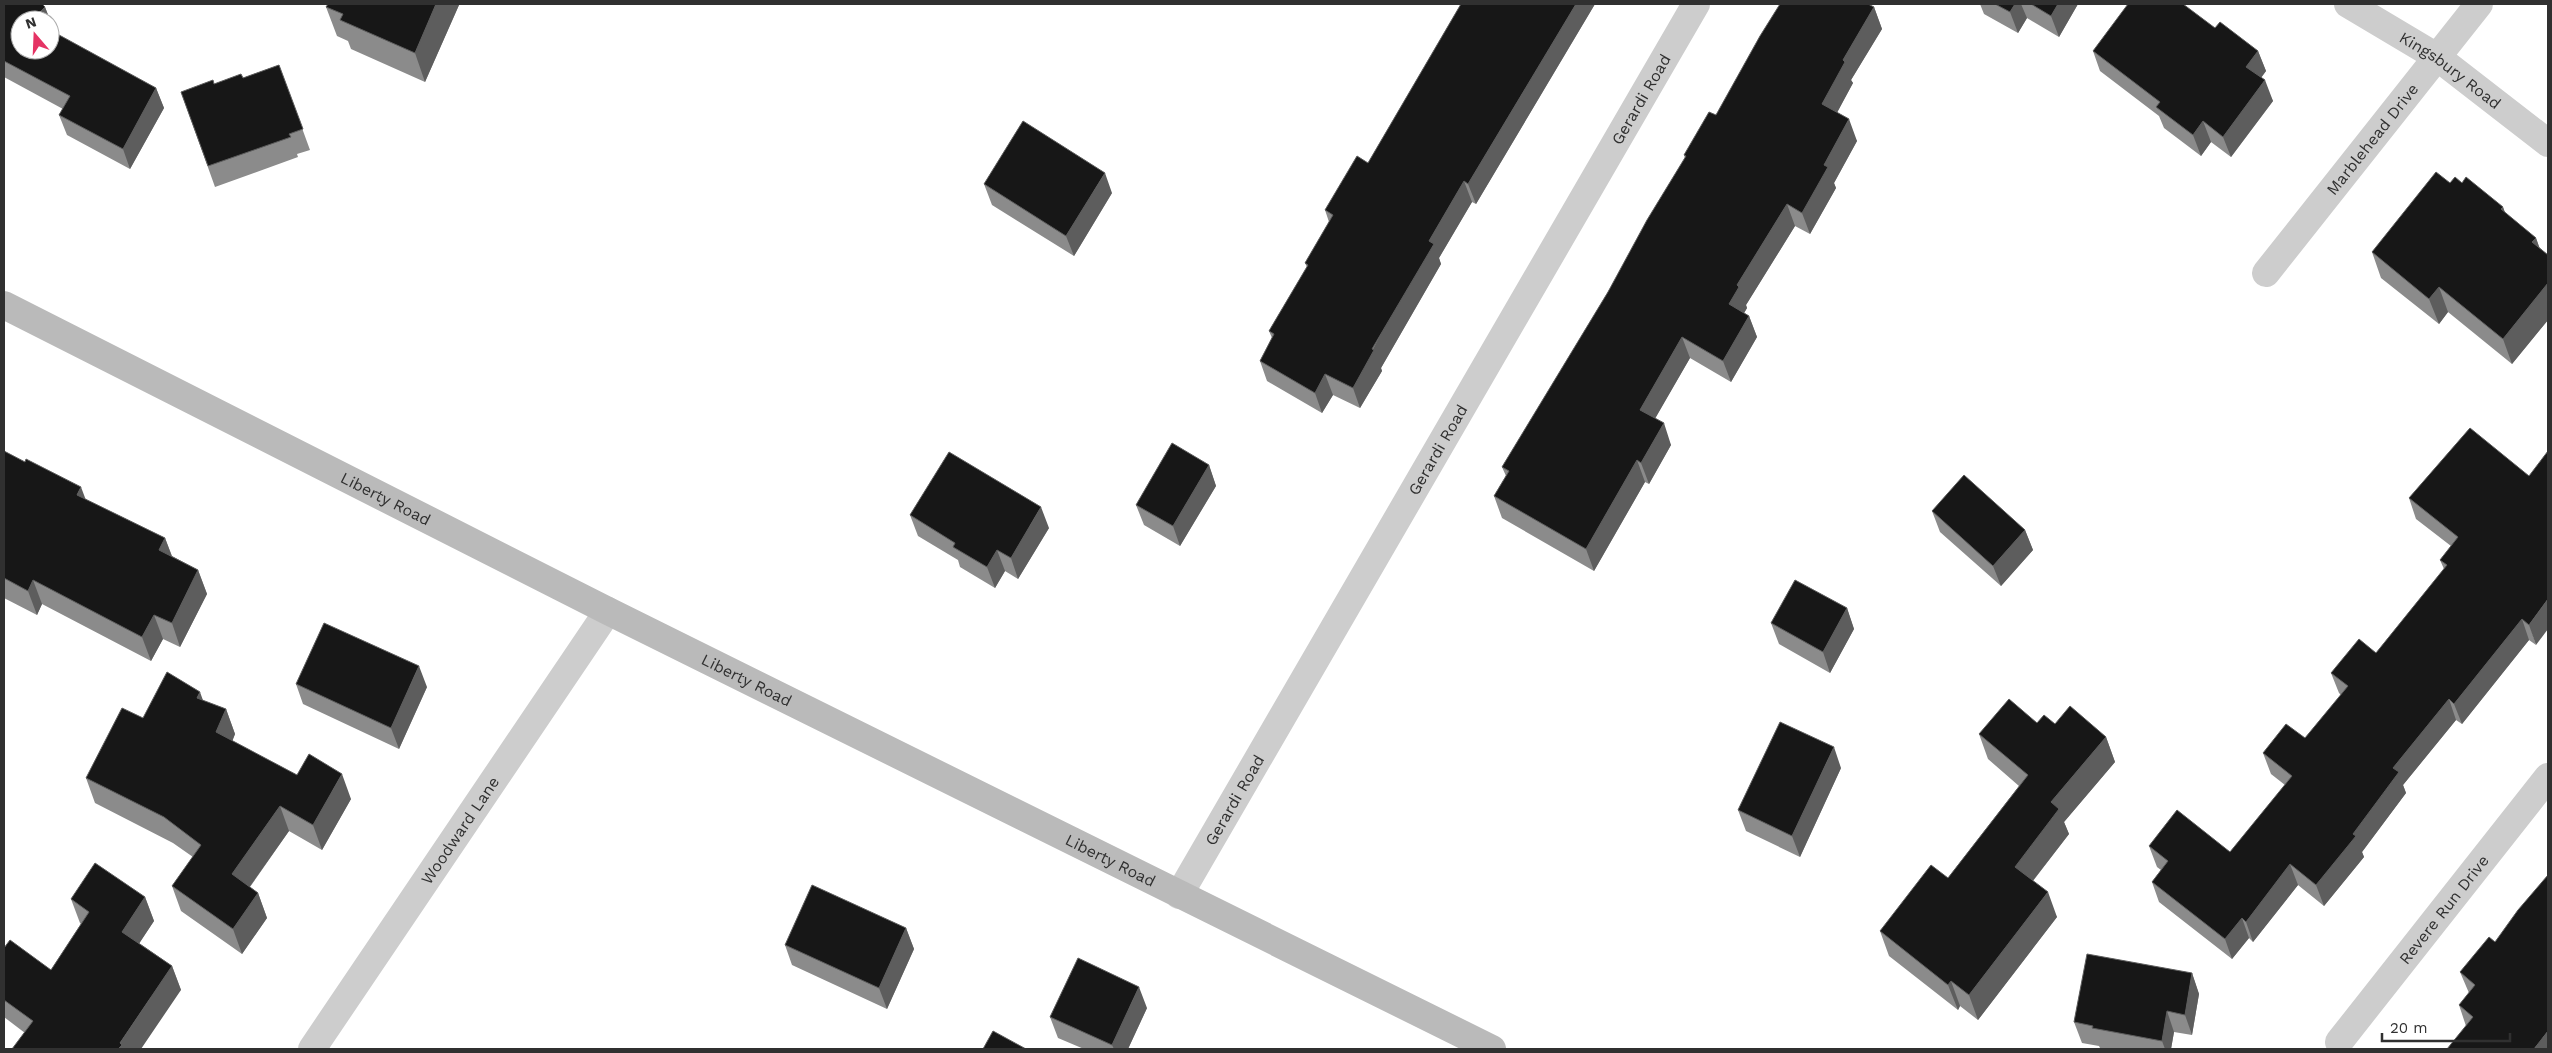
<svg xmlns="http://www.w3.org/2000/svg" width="2552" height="1053" font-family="'Work Sans',sans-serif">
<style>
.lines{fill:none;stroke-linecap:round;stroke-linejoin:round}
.street{stroke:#cdcdcd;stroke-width:28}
.secondary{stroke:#bababa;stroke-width:28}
.wall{fill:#8b8b8b}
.shaded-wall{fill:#5d5d5d}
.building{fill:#171717;stroke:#5d5d5d}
.labels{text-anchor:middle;stroke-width:5;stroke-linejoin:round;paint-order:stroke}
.street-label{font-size:16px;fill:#303030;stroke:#fff}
</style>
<rect width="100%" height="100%" fill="#fff"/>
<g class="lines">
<g class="street">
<path id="s1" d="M2348,4L2437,57L2548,143"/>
<path id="s2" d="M2266,273L2479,4"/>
<path id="s3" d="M1179,895L1696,4"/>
<path id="s4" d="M2339,1042L2548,777"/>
<path id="s5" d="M312,1049L608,611"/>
</g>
<path class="secondary" id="s6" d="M4,305L608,611L1492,1049"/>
</g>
<path class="wall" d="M4,4L45,7L50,20H20L156,88L164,108L130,169L67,135L59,115L63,109L4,77Z
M1461,4H1595L1476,204L1472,202L1439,258L1441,264L1381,368L1382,371L1360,408L1333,395L1322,413L1267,381L1260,361L1272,338L1269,331L1307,267L1305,263L1329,222L1325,210L1368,163Z
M1980,4H2078L2059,37L2027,18L2018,33L1984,14Z
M459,5L425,82L351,49L348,41L337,36L326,7Z
M1874,7L1882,29L1851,80L1853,83L1837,112L1857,141L1834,183L1836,188L1810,234L1795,226L1746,305L1747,308L1744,313L1749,316L1757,337L1731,382L1690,358L1655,418L1671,445L1649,484L1645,482L1594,571L1502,518L1494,496L1506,476L1502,467L1608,292L1685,158L1684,155L1716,115Z
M2215,28L2258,51L2266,71L2261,78L2273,101L2231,157L2211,142L2201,156L2164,128L2159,116L2100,71L2093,51Z
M279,65L310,150L297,154L298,157L215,187L181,92L243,78Z
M2450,183L2503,207L2505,213L2536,238L2539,247L2548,255V320L2512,364L2448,312L2439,324L2381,278L2372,252Z
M984,184L1112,193L1074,256L992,205Z
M2470,428L2536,645L2529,640L2462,724L2456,720L2403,785L2406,793L2362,852L2364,857L2324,906L2298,885L2253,942L2249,938L2232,959L2159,902L2152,882L2161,870L2157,867L2149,846L2230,852L2285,785L2271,774L2263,753L2305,738L2341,695L2339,693L2331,673L2376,653L2444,569L2440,560L2451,546L2416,519L2409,498Z
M4,451L85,499L165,538L172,556L198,570L207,594L180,647L163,639L151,661L42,604L37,615L4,598Z
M1209,465L1216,486L1180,546L1144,525L1136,505Z
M1932,511L2025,530L2033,550L2001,586L1940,532Z
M910,515L1049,528L1018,579L1005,571L995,588L960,567L958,560L918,536Z
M1847,608L1854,629L1830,673L1779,644L1771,623Z
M296,684L427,687L399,749L303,704Z
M204,701L226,709L235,734L232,741L297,775L351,799L322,850L289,831L250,887L258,893L267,918L242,954L181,911L172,886L193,857L173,843L95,803L86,778L143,718Z
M2037,723L2055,724L2106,737L2115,762L2064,822L2069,834L2033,881L2057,917L1978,1020L1960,1006L1958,1010L1889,956L1880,931L1948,878L2019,786L1988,759L1979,734Z
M1841,768L1800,857L1746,831L1738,810Z
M145,897L154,921L139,943L172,966L181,990L25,1033L4,1017V948L51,970L81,924L80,923L71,899Z
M906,928L914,949L887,1009L792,965L785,945Z
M2495,942L2548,1049L2466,1026L2459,1005L2469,993L2460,972Z
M2192,973L2199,994L2192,1035L2174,1032L2171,1049H2104L2100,1048L2099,1046L2082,1043L2074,1022Z
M1147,1008L1128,1049H1084L1058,1038L1050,1017Z"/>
<path class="shaded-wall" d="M436,4H458L459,5L425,82L415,53Z
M1576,4H1595L1476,204L1468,184Z
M2015,4H2021L2027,18L2018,33L2010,12Z
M2058,4H2078L2059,37L2051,16Z
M45,7L50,20H32Z
M1874,7L1882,29L1851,80L1853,83L1830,126L1822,104L1843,60Z
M50,21L52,27L50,30Z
M2258,51L2266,71L2254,87L2246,67Z
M2265,80L2273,101L2231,157L2223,137Z
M156,88L164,108L130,169L123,149Z
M1849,119L1857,141L1834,183L1836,188L1810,234L1802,213L1824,165Z
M2203,121L2211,142L2201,156L2193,135Z
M1105,173L1112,193L1074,256L1066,236Z
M1464,181L1472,202L1439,258L1441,264L1381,368L1382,371L1360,408L1353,388L1429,241Z
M1787,204L1795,226L1746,305L1747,308L1737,325L1729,304L1737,285Z
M2503,207L2512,232L2501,209Z
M2536,238L2545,263L2532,242Z
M2548,283V320L2512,364L2503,339Z
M2439,287L2448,312L2439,324L2429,299Z
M1749,316L1757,337L1731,382L1723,361Z
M1682,337L1690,358L1648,431L1640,410Z
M1325,374L1333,395L1322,413L1315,393Z
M1664,423L1671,445L1649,484L1641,463Z
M1637,460L1645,482L1594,571L1586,549Z
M1209,465L1216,486L1180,546L1173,526Z
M81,487L90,511L77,495Z
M1041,507L1049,528L1018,579L1011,558Z
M2025,530L2033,550L2001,586L1993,566Z
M165,538L174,562L159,550Z
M997,550L1005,571L995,588L987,567Z
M198,570L207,594L180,647L172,623Z
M33,580L42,604L37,615L28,591Z
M2548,599V629L2536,645L2529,625Z
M1847,608L1854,629L1830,673L1823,652Z
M154,615L163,639L151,661L142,637Z
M2522,619L2529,640L2462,724L2454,704Z
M419,666L427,687L399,749L391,728Z
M200,692L209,717L197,698Z
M2449,699L2456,720L2403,785L2406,793L2362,852L2364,857L2324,906L2316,885L2393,768Z
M226,709L235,734L226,758L216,732Z
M2106,737L2115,762L2064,822L2069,834L2024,892L2015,867L2051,802Z
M1834,747L1841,768L1800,857L1792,836Z
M342,774L351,799L322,850L313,825Z
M280,806L289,831L241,899L232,874Z
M2290,864L2298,885L2253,942L2246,922Z
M2048,892L2057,917L1978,1020L1969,995Z
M258,893L267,918L242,954L233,929Z
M145,897L154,921L131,956L122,932Z
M2242,918L2249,938L2232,959L2225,939Z
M906,928L914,949L887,1009L879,988Z
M172,966L181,990L141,1049H118L120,1043Z
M2192,973L2199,994L2192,1035L2185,1015Z
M1951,981L1960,1006L1958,1010L1948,985Z
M1139,987L1147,1008L1128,1049H1114L1112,1045Z
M2167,1011L2174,1032L2171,1049H2165L2162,1041Z
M2548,1031V1049H2534Z"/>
<path class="building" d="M4,4H42L45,7L32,20H20V50H50V30L156,88L123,149L59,115L70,96L4,61Z
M328,4H436L415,53L340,20L343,14L326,7Z
M1461,4H1576L1468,184L1464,181L1429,241L1434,244L1372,349L1374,350L1353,388L1325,374L1315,393L1260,361L1274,334L1269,331L1308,265L1305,263L1333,215L1325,210L1357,156L1368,163Z
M1780,4H1868L1874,7L1843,60L1845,62L1822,104L1849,119L1824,165L1828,167L1802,213L1787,204L1737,285L1739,287L1729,304L1749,316L1723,361L1682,337L1640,410L1664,423L1641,463L1637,460L1586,549L1494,496L1509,471L1502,467L1608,292L1647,220L1686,156L1684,155L1709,112L1716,115L1760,36Z
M1995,4H2015L2010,12Z
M2031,4H2058L2051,16Z
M2128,4H2183L2215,28L2220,22L2258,51L2246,67L2265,80L2223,137L2203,121L2193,135L2156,107L2160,102L2093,51Z
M279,65L303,129L289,134L291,137L208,166L181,92L213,80L214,84L241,74L243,78Z
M1023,121L1105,173L1066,236L984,184Z
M2436,172L2450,183L2455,177L2462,183L2466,177L2503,207L2501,209L2536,238L2532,242L2548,255V283L2503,339L2439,287L2429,299L2372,252Z
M2470,428L2529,476L2548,451V599L2529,625L2522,619L2454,704L2449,699L2393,768L2399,772L2353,834L2356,836L2316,885L2290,864L2246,922L2242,918L2225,939L2152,882L2168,861L2149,846L2177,810L2230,852L2292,776L2263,753L2286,724L2305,738L2348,686L2331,673L2359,639L2376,653L2447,565L2440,560L2458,537L2409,498Z
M1172,443L1209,465L1173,526L1136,505Z
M4,451L25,462L26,459L81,487L77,495L165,538L159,550L198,570L172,623L154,615L142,637L33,580L28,591L4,578Z
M949,452L1041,507L1011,558L997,550L987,567L953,547L955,543L910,515Z
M1964,475L2025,530L1993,566L1932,511Z
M1795,580L1847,608L1823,652L1771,623Z
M324,623L419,666L391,728L296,684Z
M167,672L200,692L197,698L226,709L216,732L297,775L309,754L342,774L313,825L280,806L232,874L258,893L233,929L172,886L201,845L164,817L86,778L122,708L143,718Z
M2009,699L2037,723L2044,715L2055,724L2070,706L2106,737L2051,802L2059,809L2015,867L2048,892L1969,995L1951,981L1948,985L1880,931L1931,865L1948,878L2028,775L1979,734Z
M1780,722L1834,747L1792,836L1738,810Z
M95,863L145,897L122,932L172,966L120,1043L122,1045L118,1049H12L33,1021L4,1000V948L10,940L51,970L89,912L71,899Z
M2548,875V1031L2534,1049H2447L2473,1017L2459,1005L2475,985L2460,972L2489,937L2495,942L2518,910Z
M812,885L906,928L879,988L785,945Z
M2087,954L2192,973L2185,1015L2167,1011L2162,1041L2092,1028L2093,1026L2074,1022Z
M1078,958L1139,987L1112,1045L1050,1017Z
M993,1031L1026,1049H983Z"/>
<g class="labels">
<g class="street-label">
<text dy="6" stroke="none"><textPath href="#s1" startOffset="122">Kingsbury Road</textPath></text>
<text dy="6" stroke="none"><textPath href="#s3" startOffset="920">Gerardi Road</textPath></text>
<text dy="6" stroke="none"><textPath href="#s2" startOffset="171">Marblehead Drive</textPath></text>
<text dy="6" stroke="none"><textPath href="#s3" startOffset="515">Gerardi Road</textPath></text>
<text dy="6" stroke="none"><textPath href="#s6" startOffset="428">Liberty Road</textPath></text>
<text dy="6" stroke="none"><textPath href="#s6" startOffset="832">Liberty Road</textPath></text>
<text dy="6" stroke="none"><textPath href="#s3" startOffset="110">Gerardi Road</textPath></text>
<text dy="6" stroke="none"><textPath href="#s5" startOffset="264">Woodward Lane</textPath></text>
<text dy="6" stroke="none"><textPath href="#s6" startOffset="1238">Liberty Road</textPath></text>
<text dy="6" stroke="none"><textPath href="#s4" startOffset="169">Revere Run Drive</textPath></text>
</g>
</g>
<rect width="2552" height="1053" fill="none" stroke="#303030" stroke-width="10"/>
<g transform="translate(35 35) rotate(341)"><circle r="24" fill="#ffffff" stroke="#acacac"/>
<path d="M0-4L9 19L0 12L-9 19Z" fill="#e53364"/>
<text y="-8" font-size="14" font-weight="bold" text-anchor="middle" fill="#303030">N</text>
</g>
<path d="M2382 1033v8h128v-8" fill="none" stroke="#303030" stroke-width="2.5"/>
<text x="2390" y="1033" font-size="15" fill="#303030" stroke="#ffffff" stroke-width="4" paint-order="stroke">20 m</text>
</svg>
